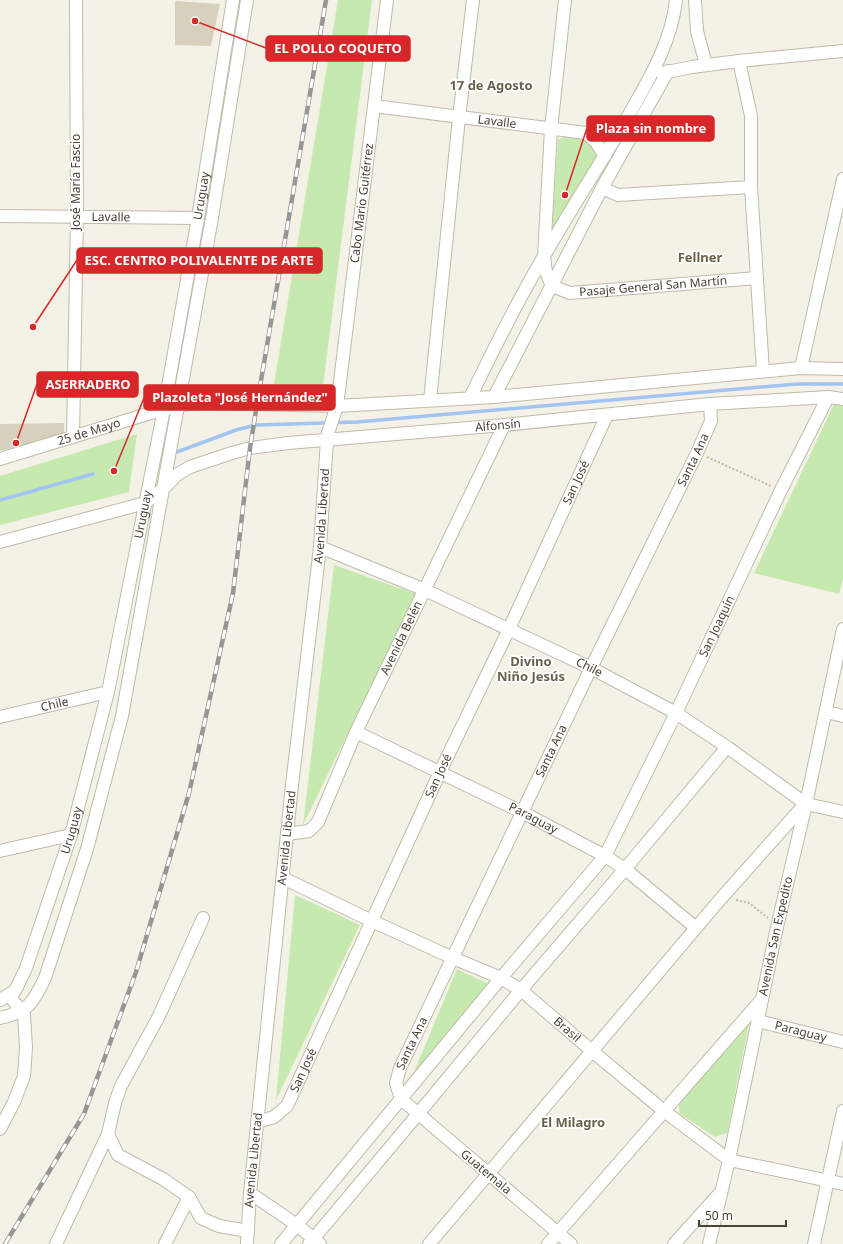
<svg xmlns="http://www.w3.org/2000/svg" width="843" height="1244" font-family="'Noto Sans',sans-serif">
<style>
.green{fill:#c5e9ae}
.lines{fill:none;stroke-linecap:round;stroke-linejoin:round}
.stream{stroke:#a1c4f2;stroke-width:3.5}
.building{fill:#d6d0bc}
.minor-casing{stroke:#bfbba9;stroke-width:14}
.path{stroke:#c2ba9a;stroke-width:2;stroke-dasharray:2 2;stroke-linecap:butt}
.minor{stroke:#fff;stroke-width:12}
.rail-casing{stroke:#969696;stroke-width:4.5}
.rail{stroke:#fff;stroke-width:3;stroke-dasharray:9;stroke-linecap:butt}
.labels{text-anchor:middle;stroke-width:3.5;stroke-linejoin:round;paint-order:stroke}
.street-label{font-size:12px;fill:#474335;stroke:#fff}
.neighbourhood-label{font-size:13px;font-weight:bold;fill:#6a634c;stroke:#fff}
.leader{fill:none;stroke:#d62828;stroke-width:1.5}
.callout-dot{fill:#d62828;stroke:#fff;stroke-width:1.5}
.callout{fill:#d62828;stroke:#d62828;stroke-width:1.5}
.callout-label{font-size:13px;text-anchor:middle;font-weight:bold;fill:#fff}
</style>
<rect width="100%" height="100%" fill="#f4f2e7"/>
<path class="green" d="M338,0H372L322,394L273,390Z
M564,137C578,139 595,139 598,156L552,230L558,140Z
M835,402L843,403V579L839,594L754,573Z
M137,434L129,492L0,525V476Z
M334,565L416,594L303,825Z
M295,895L360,925L276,1100Z
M457,969L489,984L412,1077Z
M749,1024L727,1133L715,1137L679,1113V1102Z"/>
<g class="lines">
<path class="stream" d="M177,452L236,430L256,425L357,422L797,384H843
M0,500L93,474"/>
</g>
<path class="building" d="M175,1L220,4L211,46L175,45Z
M64,423V435L0,451V424Z"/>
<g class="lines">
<g class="minor-casing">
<g id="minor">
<path id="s1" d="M565,0L551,129L544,256L546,272L552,286L570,293L757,278"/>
<path d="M695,0L697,31L706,65"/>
<path d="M739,61L751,116V187L763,371"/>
<path d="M662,73L692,67L739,61L843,51"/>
<path id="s2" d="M374,106L586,133H604L620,129"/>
<path d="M586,133L596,142L605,156"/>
<path d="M602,188L618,195L751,187"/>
<path id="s3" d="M0,216L198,218"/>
<path d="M801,368L843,179"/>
<path d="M494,397L602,188L668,71"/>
<path d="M470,398C493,350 517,302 544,256C572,207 603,160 631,111C651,76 672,40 676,0"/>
<path d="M430,400L459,118L473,0"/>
<path d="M73,437L77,217L76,0"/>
<path id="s4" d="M0,459L164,409L189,404L206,403L337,406L494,397L801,368L843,369"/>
<path id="s5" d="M0,542L145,503L163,489L178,474L190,467L232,453L250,448L288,443L504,425L710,404L828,397L843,399"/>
<path id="s6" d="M320,547L425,590L591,668L676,713L727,747L806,804L843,812"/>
<path d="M826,712L843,716"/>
<path id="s7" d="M0,717L108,692"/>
<path id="s8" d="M356,732L522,812L605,856L625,869L696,928"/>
<path id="s9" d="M287,834L309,831L318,822L356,732L504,425"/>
<path d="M0,851L71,835"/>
<path id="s10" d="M283,878L372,921L453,958L501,978L521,990L592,1051L664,1111L729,1160L843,1184"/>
<path id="s11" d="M0,1000L15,991L26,968L71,835L108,692L164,409L198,218L233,0"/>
<path d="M0,1018C28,1012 33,1003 45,978L87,849L122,716L212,218L247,0"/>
<path id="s12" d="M758,1021L843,1042"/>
<path id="s13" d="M257,1122L274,1117L287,1106L440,772L509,629L607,415"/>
<path d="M0,1129L14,1102L24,1076L26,1047L24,1015L9,995"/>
<path d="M108,1134L118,1155L163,1179L189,1197"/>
<path d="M250,1193L297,1225L320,1244"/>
<path d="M56,1244L108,1134L115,1103L121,1086L159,1016L203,918"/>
<path d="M165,1244L189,1197L201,1218L219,1226L248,1231"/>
<path id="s14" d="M247,1244L250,1193L292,785L320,547L327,440L328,433L337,406L387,0"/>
<path id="s15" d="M281,1244L501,978L605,856L676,713L781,490L828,397"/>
<path d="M309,1244L418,1114L521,990L625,869L727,747"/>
<path d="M429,1244L717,903L805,804"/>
<path d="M548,1244L762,999"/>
<path id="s16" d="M571,1244L401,1099L396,1083L400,1068L591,668L697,453L711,421L710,404"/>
<path d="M674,1244L720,1193"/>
<path id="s17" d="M709,1244L729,1160L777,927L806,804L843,629"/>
<path d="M814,1244L843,1111"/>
</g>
</g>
<path class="path" d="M707,457L771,486
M736,900L749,903L768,918"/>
<use href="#minor" class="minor"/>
<g class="rail-casing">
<path id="rail" d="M5,1244L84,1114L136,972L189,793L233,593L250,448L257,404L326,0"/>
</g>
<use href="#rail" class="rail"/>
</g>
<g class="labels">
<g class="street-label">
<text dy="4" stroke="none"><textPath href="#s2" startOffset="124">Lavalle</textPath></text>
<text transform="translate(76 182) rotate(-90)" y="4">José María Fascio</text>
<text dy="4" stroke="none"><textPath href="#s11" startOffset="836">Uruguay</textPath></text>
<text dy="4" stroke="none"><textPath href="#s14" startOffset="1048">Cabo Mario Guitérrez</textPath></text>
<text dy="4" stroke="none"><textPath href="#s3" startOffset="111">Lavalle</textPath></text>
<text dy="4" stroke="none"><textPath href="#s1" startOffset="391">Pasaje General San Martín</textPath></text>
<text dy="4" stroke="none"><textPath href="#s5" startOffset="520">Alfonsín</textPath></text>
<text dy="4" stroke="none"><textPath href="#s4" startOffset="93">25 de Mayo</textPath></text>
<text dy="4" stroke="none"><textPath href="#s16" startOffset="931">Santa Ana</textPath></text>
<text dy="4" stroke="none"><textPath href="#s13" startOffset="722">San José</textPath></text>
<text dy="4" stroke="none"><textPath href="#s11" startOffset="512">Uruguay</textPath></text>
<text dy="4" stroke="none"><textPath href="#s14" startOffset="732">Avenida Libertad</textPath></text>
<text dy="4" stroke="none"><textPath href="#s15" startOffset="761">San Joaquín</textPath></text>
<text dy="4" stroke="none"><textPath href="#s9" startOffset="237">Avenida Belén</textPath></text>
<text dy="4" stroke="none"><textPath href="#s6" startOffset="295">Chile</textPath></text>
<text dy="4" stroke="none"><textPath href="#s7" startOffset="56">Chile</textPath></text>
<text dy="4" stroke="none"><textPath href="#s16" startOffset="607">Santa Ana</textPath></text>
<text dy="4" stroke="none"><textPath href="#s13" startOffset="398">San José</textPath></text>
<text dy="4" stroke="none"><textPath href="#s8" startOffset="197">Paraguay</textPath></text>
<text dy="4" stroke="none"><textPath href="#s11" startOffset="188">Uruguay</textPath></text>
<text dy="4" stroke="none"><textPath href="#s14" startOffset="408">Avenida Libertad</textPath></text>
<text dy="4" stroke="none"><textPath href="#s17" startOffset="315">Avenida San Expedito</textPath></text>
<text dy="4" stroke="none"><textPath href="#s10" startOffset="324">Brasil</textPath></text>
<text dy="4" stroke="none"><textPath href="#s12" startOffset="44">Paraguay</textPath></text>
<text dy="4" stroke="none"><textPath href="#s16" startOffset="283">Santa Ana</textPath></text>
<text dy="4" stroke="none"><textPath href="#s13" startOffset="74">San José</textPath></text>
<text dy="4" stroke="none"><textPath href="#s14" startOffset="84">Avenida Libertad</textPath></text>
<text transform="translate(486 1172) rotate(40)" y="4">Guatemala</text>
</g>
<g class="neighbourhood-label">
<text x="491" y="90">17 de Agosto</text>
<text x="700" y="262">Fellner</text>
<text x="531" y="666">Divino<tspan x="531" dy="15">Niño Jesús</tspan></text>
<text x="573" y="1127">El Milagro</text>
</g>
</g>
<path class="leader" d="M195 21L266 48M565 195L587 128M33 327L77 260M16 443L37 384M114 471L144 398"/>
<g class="callout-dot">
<circle cx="195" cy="21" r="4"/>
<circle cx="565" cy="195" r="4"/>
<circle cx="33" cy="327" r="4"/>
<circle cx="16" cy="443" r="4"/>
<circle cx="114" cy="471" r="4"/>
</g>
<g class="callout">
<rect x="266" y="36" width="144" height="25" rx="4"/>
<rect x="587" y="116" width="127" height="25" rx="4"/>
<rect x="77" y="248" width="245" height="25" rx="4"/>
<rect x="37" y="372" width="101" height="25" rx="4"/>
<rect x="144" y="385" width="191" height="25" rx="4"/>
</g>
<g class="callout-label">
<text x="338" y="53">EL POLLO COQUETO</text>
<text x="651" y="133">Plaza sin nombre</text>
<text x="199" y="265">ESC. CENTRO POLIVALENTE DE ARTE</text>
<text x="88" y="389">ASERRADERO</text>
<text x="240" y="402">Plazoleta "José Hernández"</text>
</g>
<path d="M699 1220v6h87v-6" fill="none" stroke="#474335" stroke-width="2"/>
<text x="705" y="1220" font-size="12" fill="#474335" stroke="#ffffff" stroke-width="3" paint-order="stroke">50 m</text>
</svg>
